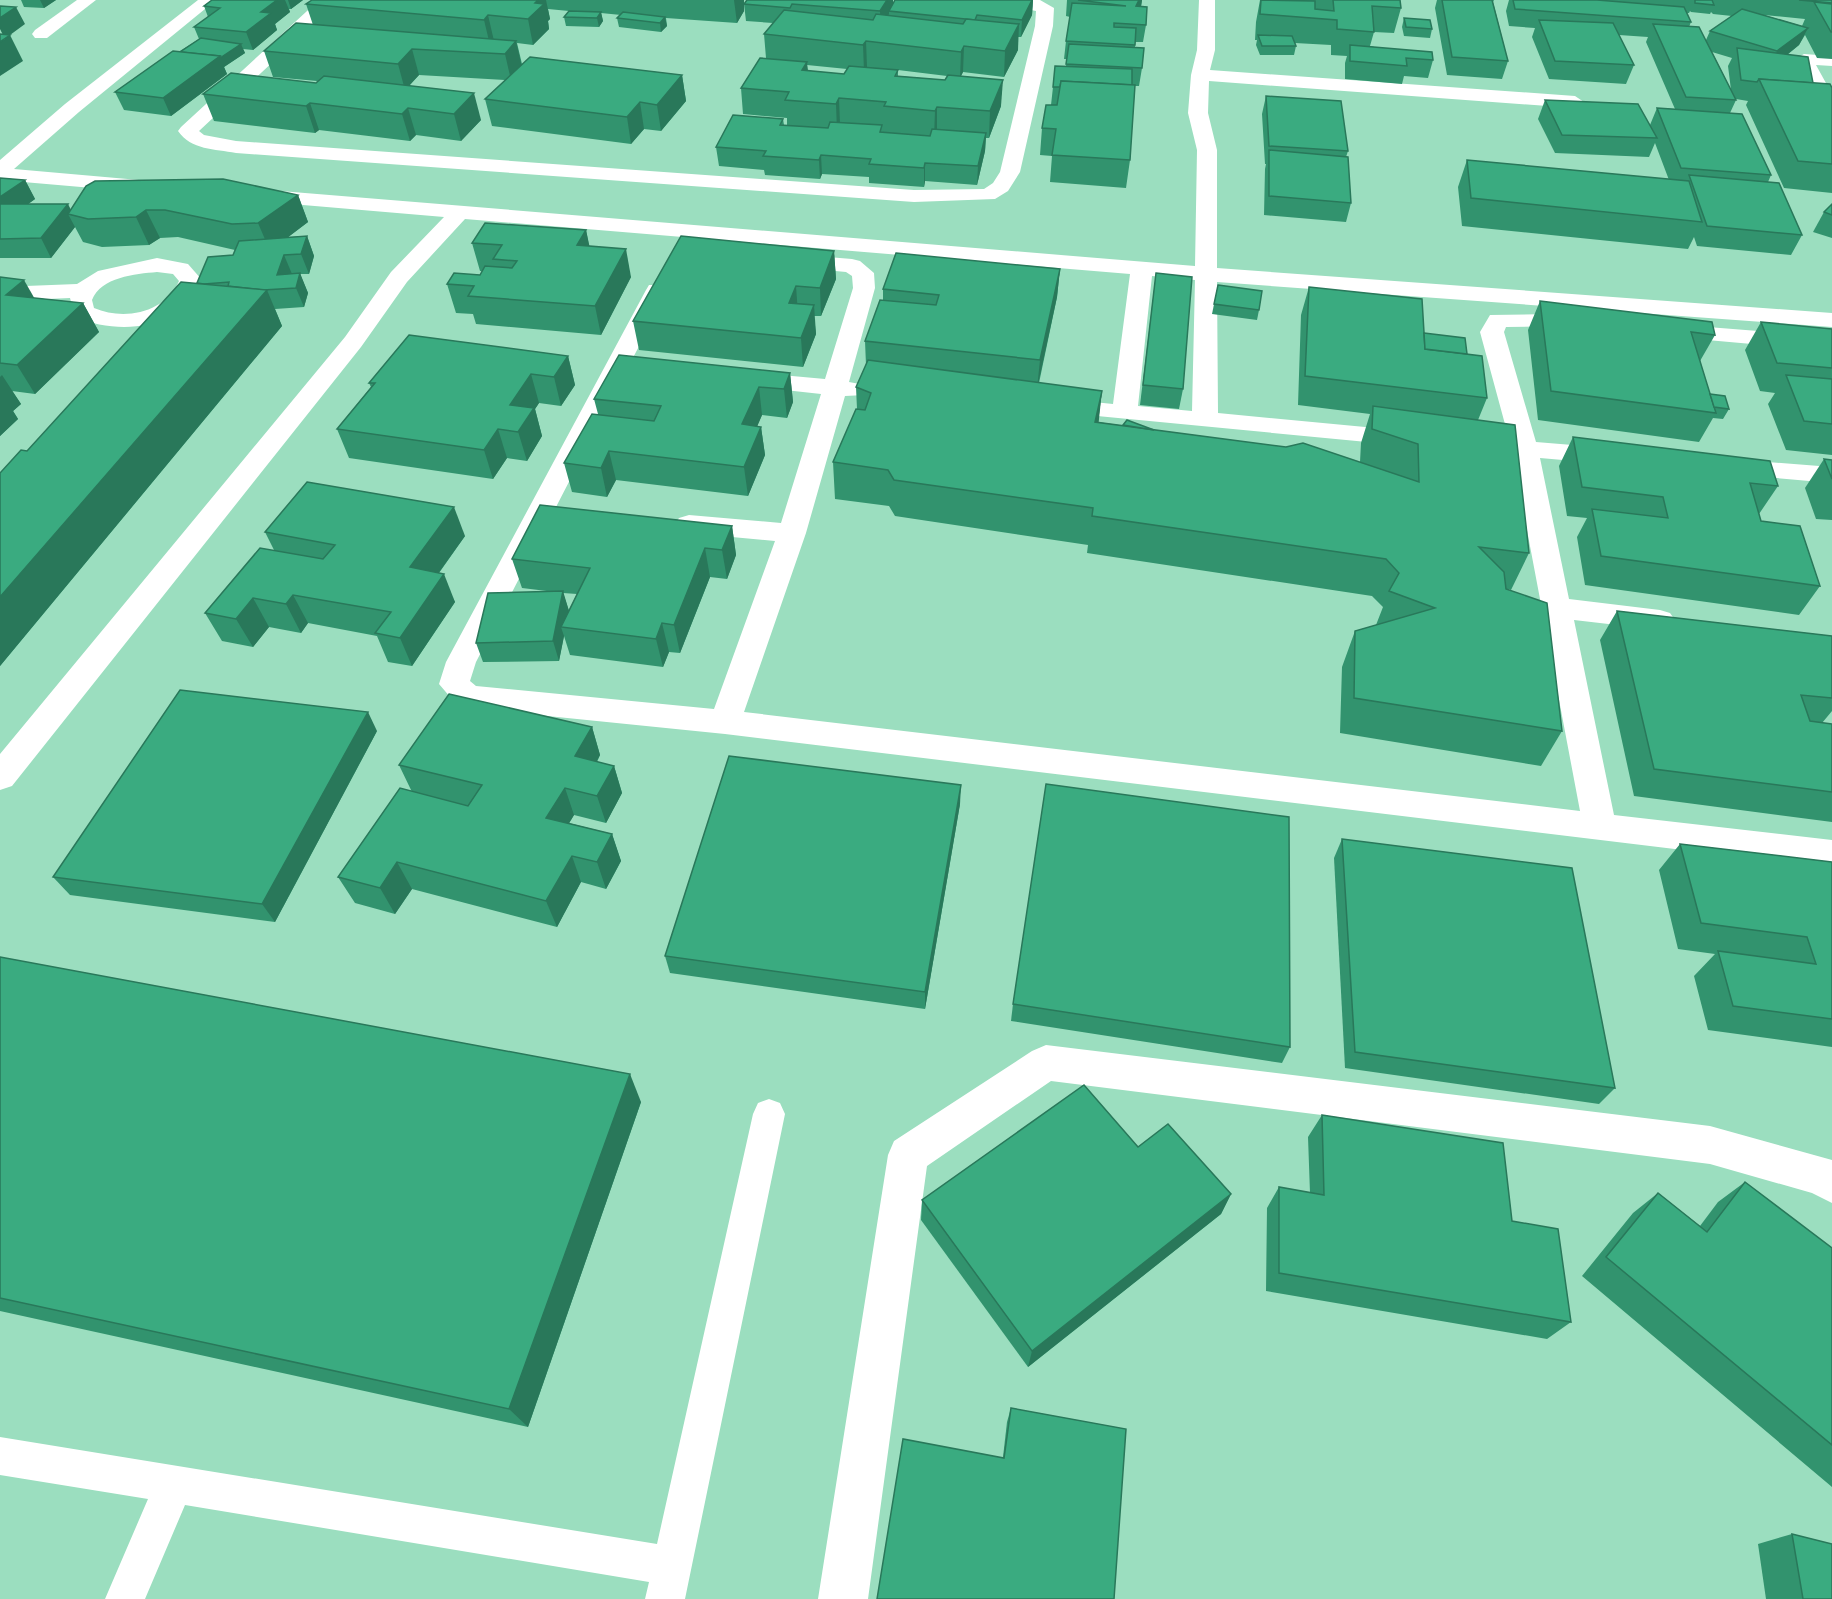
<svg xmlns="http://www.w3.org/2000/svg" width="1832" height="1599" viewBox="0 0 1832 1599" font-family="Mulish,sans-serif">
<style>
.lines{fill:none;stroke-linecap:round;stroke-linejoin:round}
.lane{fill:#fff;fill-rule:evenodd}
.street{fill:#fff;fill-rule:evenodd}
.wall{fill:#32936e;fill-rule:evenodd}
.shaded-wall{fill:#29785a}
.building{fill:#3aab80;stroke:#29785a;stroke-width:1.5}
</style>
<rect width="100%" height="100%" fill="#9bdebf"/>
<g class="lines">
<polygon class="lane" points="769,1099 780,1103 785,1114 685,1599 645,1599 649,1582 185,1505 145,1599 105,1599 148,1499 0,1475 0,1437 657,1544 753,1114 758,1103"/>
<g class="street">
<polygon points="77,0 96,0 47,38 35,38 32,34 35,30"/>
<polygon points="198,0 216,0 79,112 14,169 139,180 146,182 149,186 146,190 139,192 0,180 0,160 65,104"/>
<path d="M319 0H337L301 35 315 37 318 41 315 45H291L199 131 204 135 236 141 914 190 984 189 993 183 1000 172 1035 26 1036 11 1002 4 1000 0H1040L1054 8 1053 26 1020 172 1008 191 995 199 914 202 236 153C215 149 191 150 178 131L181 127Z"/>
<path d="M1199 0H1215V50L1210 70 1575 96 1584 102 1575 108 1209 81 1208 113 1217 150V268L1832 313V327L1217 282 1218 413 1418 432 1422 438 1418 444 1409 446 1045 411 1041 406 1045 401 1054 398 1113 404 1130 274 465 219 407 282 361 347 12 786 0 790V754L345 337 391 272 444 217 256 201 249 199 246 195 249 191 256 189 1195 266 1197 150 1188 113 1191 75 1197 50ZM1152 276 1195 280 1192 411 1138 406Z"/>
<polygon points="1804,54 1832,56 1832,66 1816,65 1832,94 1832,117 1822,111 1795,59"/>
<polygon points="791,254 852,259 860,261 874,273 875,288 849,382 865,385 868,390 865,395 845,396 806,533 744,712 1580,811 1513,456 1464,450 1460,444 1464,438 1473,436 1509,439 1480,332 1490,315 1552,314 1560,316 1564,321 1560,326 1506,327 1504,332 1536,442 1609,448 1618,450 1622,456 1618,462 1609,464 1540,458 1569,599 1660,610 1670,613 1675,620 1670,627 1660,630 1574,620 1614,815 1832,840 1832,868 725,734 468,708 457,705 439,684 446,662 646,290 649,285 665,285 668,290 476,662 470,681 476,686 714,709 775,541 689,533 679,530 675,524 679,518 689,515 781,523 821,394 747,386 738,384 735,379 738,374 747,372 825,379 853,288 852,276 846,272 783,266 780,261 783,256"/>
<path d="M157 258 188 264 202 280C181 330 121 336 75 317L70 298 0 301V287L77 284 98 271ZM157 272 173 274 179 281C165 313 124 321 94 308L92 300C101 277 135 274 157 272Z"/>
<polygon points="1670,324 1832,337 1832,351 1662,336 1658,331 1662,326"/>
<polygon points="1730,459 1832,467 1832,483 1721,473 1717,467 1721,461"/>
<polygon points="1046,1045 1710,1126 1832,1160 1832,1203 1812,1193 1710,1164 1051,1081 927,1166 868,1599 818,1599 888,1155 894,1141 1032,1051"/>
</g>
</g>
<g class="wall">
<polygon points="21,0 56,0 44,8 24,7"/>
<polygon points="212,0 303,0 291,9 289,9 290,12 275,24 277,30 253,50 243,49 245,53 224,67 227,74 171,116 124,110 115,92 199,39 194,27 208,17 204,6"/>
<polygon points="312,0 744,0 744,11 737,23 666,18 667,26 661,32 619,27 617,18 621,15 601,13 603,21 599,27 566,26 564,17 569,11 548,9 550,19 548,21 549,29 533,45 517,43 522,64 682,75 686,101 661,131 644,129 631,144 492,126 485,99 505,80 419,75 409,86 481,120 461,141 416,135 410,141 319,130 315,133 214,121 203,94 316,83 317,81 273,77 264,51 313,25 306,4"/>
<path d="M747 0H893V3L895 0H1033L1032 15 1021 37H1018V50L1004 77 963 72 961 76 1001 106 989 138H986L985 151 977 185 925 181 924 187 869 183V177L822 174 820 179 765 175 764 170 719 166 716 147 783 119 784 125H787V118L743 114 741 88 766 58 764 34 773 23 746 21 744 4ZM807 65 847 69 844 74 808 71ZM898 70 947 76 945 80 898 76Z"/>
<polygon points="1067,0 1142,0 1141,7 1146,25 1143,42 1135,42 1135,48 1142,68 1139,86 1135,86 1130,160 1126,188 1050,182 1052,156 1040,155 1042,128 1051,105 1053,87 1066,66 1067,59 1064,59 1066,41 1070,17 1066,16"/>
<polygon points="1260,0 1400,0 1401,8 1394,33 1374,32 1370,46 1433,60 1428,78 1404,76 1402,84 1345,79 1345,63 1347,56 1331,55 1331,45 1295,43 1296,46 1294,55 1260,55 1256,45 1257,40 1255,40 1256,22"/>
<polygon points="1437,0 1494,0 1493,2 1508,61 1502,79 1447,75 1435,8"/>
<path d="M1509 0H1832V59L1817 58 1805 35 1799 45 1787 55 1813 83 1832 88V193L1784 188 1746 105 1748 101 1736 99V100L1730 113 1771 175 1768 182 1802 235 1791 255 1697 246 1694 237 1688 249 1462 226 1458 187 1467 160 1669 180 1655 143 1649 157 1555 153 1538 119 1545 100 1650 125 1657 108 1675 109 1646 42 1648 37 1619 35 1634 65 1626 84 1549 79 1532 37 1535 28 1509 26 1506 11ZM1690 11 1691 12 1710 14 1711 12 1713 14 1732 16 1710 31 1706 40 1689 27 1691 22 1687 13H1689ZM1764 15 1805 19 1802 26ZM1712 52 1732 58 1728 66 1731 90Z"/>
<polygon points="1404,18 1432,29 1430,38 1404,36 1402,27"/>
<polygon points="1266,96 1348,151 1346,157 1351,203 1346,222 1264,215 1265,169 1266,164 1265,164 1262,114"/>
<polygon points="0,178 25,180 35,199 28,204 71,210 298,195 308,222 288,237 307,236 314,256 309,274 300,274 308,293 304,307 275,309 282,326 0,666 0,473 27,451 197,283 233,255 235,250 178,237 160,238 149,245 102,247 83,242 75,227 51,258 0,258"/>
<polygon points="1832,204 1832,238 1813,232 1824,212"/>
<polygon points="586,230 589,246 631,277 601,335 476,324 473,314 456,313 447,284 480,275 482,271 480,271 472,243"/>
<polygon points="834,251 836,279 821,316 814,316 816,334 803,367 639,350 633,321"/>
<polygon points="1060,269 1057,297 1039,383 1102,391 1098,422 1154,430 1360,462 1361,443 1370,414 1298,405 1301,315 1309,287 1424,333 1467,354 1487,398 1478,420 1529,553 1511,590 1508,589 1562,731 1541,766 1340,733 1342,667 1355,631 1376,625 1383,607 1372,596 1087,553 1088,545 895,516 889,506 835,499 833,462 857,409 856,387 866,365 865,341 883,300 883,289"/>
<polygon points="1156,273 1183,389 1179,409 1140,405"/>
<polygon points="0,277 34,298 83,303 99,332 35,394 12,391 21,404 13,411 18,419 0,436"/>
<polygon points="1218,285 1259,310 1257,320 1212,314"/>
<polygon points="1540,301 1715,335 1700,361 1710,394 1729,409 1723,419 1713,418 1699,442 1538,420 1528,330"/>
<polygon points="1761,322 1832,329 1832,455 1786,450 1768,404 1775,393 1760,391 1745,350"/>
<polygon points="568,356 575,385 561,406 539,403 535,409 542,436 527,461 507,458 493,479 349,458 337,429 371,387 369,383"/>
<polygon points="790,373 793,402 787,418 762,415 757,426 761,427 765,455 748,496 616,480 607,497 572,492 564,463 598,414 594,399"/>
<polygon points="1573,437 1778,486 1759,514 1761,521 1820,586 1799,615 1585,585 1577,537 1587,518 1567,516 1559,466"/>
<polygon points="1824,459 1832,460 1832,520 1816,519 1805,488"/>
<path d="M732 526 736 555 727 579 710 577 680 653 669 652 663 667 570 655 564 636 559 661 483 662 476 643 555 592 522 588 512 559ZM563 593 577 594 569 611Z"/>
<polygon points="265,532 465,536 439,573 455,602 412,666 388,662 377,636 308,623 301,633 269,627 253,647 222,641 205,613 274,550"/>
<polygon points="1617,611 1832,636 1832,711 1822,723 1832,724 1832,822 1634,796 1600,640"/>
<polygon points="592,727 600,755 597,762 614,766 622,793 606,823 574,815 569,823 612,834 621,861 606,889 581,882 557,927 412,889 395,914 355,903 338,877 412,792 399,765"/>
<polygon points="377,731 275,922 70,895 53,877"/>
<polygon points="960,804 925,1009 670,973 665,956"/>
<polygon points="1342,839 1615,1088 1599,1104 1345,1068 1334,858"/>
<polygon points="1680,844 1832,862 1832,1047 1708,1030 1694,976 1715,954 1678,949 1659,870"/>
<polygon points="0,957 641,1102 528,1427 0,1311"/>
<polygon points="1013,1004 1290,1047 1282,1063 1011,1021"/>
<polygon points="1322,1115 1571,1322 1547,1339 1266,1291 1267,1208 1279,1187 1310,1193 1308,1137"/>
<polygon points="1138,1147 1231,1194 1221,1214 1028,1367 921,1220 922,1200"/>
<polygon points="1745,1182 1832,1248 1832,1487 1582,1276 1633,1213 1658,1193 1700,1226 1718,1202"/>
<polygon points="1011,1408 1114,1599 1003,1457 1007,1422"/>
<polygon points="1792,1534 1832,1599 1766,1599 1758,1544"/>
</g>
<g class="shaded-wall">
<polygon points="40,0 56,0 44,8"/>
<polygon points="277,0 285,0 290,12 275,24 277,30 253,50 246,32 261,12"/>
<polygon points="288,0 303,0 291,9"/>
<polygon points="538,0 546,0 550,19 548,21 549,29 533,45 528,19 535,3"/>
<polygon points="734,0 744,0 744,11 737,23"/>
<polygon points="887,0 893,0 893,6 889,11 889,14 881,29 880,11"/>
<polygon points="1032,0 1033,0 1032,15 1021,37 1022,20"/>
<polygon points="1139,0 1142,0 1141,6 1134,24 1136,6"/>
<polygon points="16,7 25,24 10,35 23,61 0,76 0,42 5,39 0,29 0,18"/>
<polygon points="601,12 603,21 599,27 597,18"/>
<polygon points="488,15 494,41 490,45 484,20"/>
<polygon points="665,17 667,26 661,32 660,23"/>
<polygon points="1019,24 1018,50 1004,77 1005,51"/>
<polygon points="1808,28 1799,45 1769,69 1777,51"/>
<polygon points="516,41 522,67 511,80 505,54"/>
<polygon points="866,41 867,67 864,71 863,45"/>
<polygon points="241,44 245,53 224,67 227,74 171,116 163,98 220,56"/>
<polygon points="964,46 963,72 960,78 961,52"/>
<polygon points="412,49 419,75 405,90 398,64"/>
<polygon points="807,62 809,88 802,70"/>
<polygon points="682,75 686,101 661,131 657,105"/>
<polygon points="1003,80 1001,106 989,138 990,111"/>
<polygon points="474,93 481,120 461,141 454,114"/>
<polygon points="839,98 840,124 837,131 836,104"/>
<polygon points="640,102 644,129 631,144 627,117"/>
<polygon points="310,103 319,130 315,133 306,106"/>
<polygon points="937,107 937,133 934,138 935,111"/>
<polygon points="408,108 416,135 410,141 402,114"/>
<polygon points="986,133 985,151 977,185 978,166"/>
<polygon points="821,155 822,174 820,179 819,160"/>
<polygon points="925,163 925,181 924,187 924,168"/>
<polygon points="25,180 35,199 5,221 0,213 0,197"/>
<polygon points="298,195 308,222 270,251 258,223"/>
<polygon points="68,204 74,216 68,214 75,227 51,258 41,238"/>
<polygon points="146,210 160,238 149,245 136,217"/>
<polygon points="586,230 592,258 577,245"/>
<polygon points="307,236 314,256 309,274 301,254"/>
<polygon points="626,249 631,277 601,335 595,306"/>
<polygon points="834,251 836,279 821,316 820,288"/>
<polygon points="284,255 292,274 277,275"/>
<polygon points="1060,269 1057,297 1037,389 1040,360"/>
<polygon points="300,273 308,293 304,307 296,288"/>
<polygon points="24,280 40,308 6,295"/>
<polygon points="796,286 798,314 789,303"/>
<polygon points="267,290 282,326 0,666 0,597"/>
<polygon points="83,303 99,332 35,394 17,365"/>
<polygon points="814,305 816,334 803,367 801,338"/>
<polygon points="568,356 575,385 561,406 554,377"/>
<polygon points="790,373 793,402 787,418 784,389"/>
<polygon points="531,374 539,403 535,409 542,436 527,461 510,405"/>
<polygon points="2,375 21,404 13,411 18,419 0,436 0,377"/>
<polygon points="759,387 762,415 746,453 742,424"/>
<polygon points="1102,391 1098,428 1095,422"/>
<polygon points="761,427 765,455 748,496 744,467"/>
<polygon points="498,429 507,458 493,479 484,450"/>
<polygon points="609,451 616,480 607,497 601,468"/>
<polygon points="454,507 465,536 422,596 410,567"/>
<polygon points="732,526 736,555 727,579 722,550"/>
<polygon points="705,548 710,577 680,653 674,625"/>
<polygon points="444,574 455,602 412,666 400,638"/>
<polygon points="563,591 569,611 561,627 564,636 559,661 553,641"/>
<polygon points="293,595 308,623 301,633 286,604"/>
<polygon points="253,598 269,627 253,647 236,619"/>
<polygon points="662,623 669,652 663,667 656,639"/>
<polygon points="368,712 377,731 275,922 262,904"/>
<polygon points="592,727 600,755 584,784 575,756"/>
<polygon points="614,766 622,793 606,823 597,796"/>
<polygon points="961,785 960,804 925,1009 925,992"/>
<polygon points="565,788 574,815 556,845 546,818"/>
<polygon points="612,834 621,861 606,889 597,862"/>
<polygon points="572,856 581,882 557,927 546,901"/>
<polygon points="397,862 412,889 395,914 380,888"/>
<polygon points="630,1074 641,1102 528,1427 509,1409"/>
<polygon points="1231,1194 1221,1214 1028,1367 1032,1351"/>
</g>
<g class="building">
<polygon points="212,0 277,0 261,12 271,13 246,32 194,27 220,8 204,6"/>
<polygon points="312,0 538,0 535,3 544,4 528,19 488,15 484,20 306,4"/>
<polygon points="747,0 887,0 880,11 792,4 790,8 744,4"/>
<polygon points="895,0 1032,0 1022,20 977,15 975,20 889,11"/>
<polygon points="1078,0 1139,0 1136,6 1147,7 1146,25 1114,23 1114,27 1136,28 1135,45 1066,41 1072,3 1126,6"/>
<polygon points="1261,0 1315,1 1315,9 1334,11 1333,0 1400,0 1401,8 1372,6 1374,32 1337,29 1337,20 1260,14"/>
<polygon points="1442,0 1492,0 1508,61 1452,57"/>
<polygon points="1513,0 1597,0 1684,7 1691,22 1515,9"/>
<polygon points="1695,0 1712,0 1714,5 1695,3"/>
<polygon points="1799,0 1832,0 1832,3"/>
<polygon points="1814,2 1832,4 1832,32 1831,32"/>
<polygon points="0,6 16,7 0,18"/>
<polygon points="1742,9 1808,28 1777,51 1710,31"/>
<polygon points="784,10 873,20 876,14 963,24 966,19 1019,24 1005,51 964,46 961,52 866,41 863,45 764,34"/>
<polygon points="569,11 601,12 597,18 564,17"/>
<polygon points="623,12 665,17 660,23 617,18"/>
<polygon points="1404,18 1430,20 1432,29 1406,27"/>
<polygon points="1539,20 1613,23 1634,65 1555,61"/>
<polygon points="296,23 516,41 505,54 412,49 398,64 264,51"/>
<polygon points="1653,24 1699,27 1736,100 1686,97"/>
<polygon points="0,34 10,35 0,42"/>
<polygon points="1258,35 1292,36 1296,46 1262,46"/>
<polygon points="201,38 241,44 220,58 220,56 180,52"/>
<polygon points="1069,44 1144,48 1142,68 1066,64"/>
<polygon points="1350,45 1432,52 1433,60 1406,58 1407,66 1350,61"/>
<polygon points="1737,48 1808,57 1813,83 1759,79 1757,82 1741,80"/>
<polygon points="173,51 220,56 163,98 115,92"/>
<polygon points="530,57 682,75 657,105 640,102 627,117 485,99"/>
<polygon points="760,58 807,62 802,70 844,74 849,66 898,70 895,76 945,80 948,75 1003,80 990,111 937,107 935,111 884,106 886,102 839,98 836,104 785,100 789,92 741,88"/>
<polygon points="1055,66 1132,69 1132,85 1061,81 1060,87 1053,87"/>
<polygon points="231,73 316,83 324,76 474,93 454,114 408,108 402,114 310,103 306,106 203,94"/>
<polygon points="1759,79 1830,84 1832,88 1832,164 1798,161"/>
<polygon points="1061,81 1135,85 1130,160 1052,155 1056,129 1042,128 1046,105 1057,105"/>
<polygon points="1266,96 1341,101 1348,151 1269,146"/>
<polygon points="1545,100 1638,104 1657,138 1562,135"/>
<polygon points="1657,108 1742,114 1771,175 1681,168"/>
<polygon points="733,115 783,119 780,125 828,128 830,122 882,125 880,132 930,136 932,129 986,133 978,166 925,163 924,168 869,164 871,159 821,155 819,160 763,156 766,151 716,147"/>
<polygon points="1269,150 1348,157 1351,203 1269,196"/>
<polygon points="1467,160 1689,181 1702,222 1471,198"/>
<polygon points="1689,175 1779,183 1802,235 1707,226"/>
<polygon points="0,178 25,180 0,197"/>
<polygon points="223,179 298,195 258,223 232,224 165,210 146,210 136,217 88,219 68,214 86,186 95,181"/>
<polygon points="0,204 68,204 41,238 0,239"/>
<polygon points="1832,204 1832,215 1824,212"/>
<polygon points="485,223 586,230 577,245 626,249 595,306 468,296 474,286 447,284 454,273 480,275 485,266 512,268 517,261 493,259 502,245 472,243"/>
<polygon points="307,236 301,254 284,255 277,275 300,273 296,288 263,290 228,286 229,282 204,284 197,283 208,257 233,255 239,241"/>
<polygon points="681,236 834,251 820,288 796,286 789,303 814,305 801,338 633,321"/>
<polygon points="896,253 1060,269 1040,360 865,341 880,300 936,305 939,295 883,289"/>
<polygon points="1156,273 1192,277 1183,389 1143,385"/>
<polygon points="0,277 24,280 6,295 83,303 17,365 0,363"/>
<polygon points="181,282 267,290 0,597 0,473 21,450 27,451"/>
<polygon points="1218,285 1262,291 1259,310 1214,304"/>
<polygon points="1309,287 1422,299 1425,349 1482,356 1487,398 1305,376"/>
<polygon points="1540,301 1712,322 1715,335 1691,332 1716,413 1551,391"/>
<polygon points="1761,322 1832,329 1832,368 1777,363"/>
<polygon points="1424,333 1465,338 1467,354 1425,349"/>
<polygon points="409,335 568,356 554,377 531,374 510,405 534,408 518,432 498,429 484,450 337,429 375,383 369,383"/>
<polygon points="619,355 790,373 784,389 759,387 742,424 761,427 744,467 609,451 601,468 564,463 592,414 654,421 661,406 594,399"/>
<polygon points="868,360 1102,391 1095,422 1286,447 1303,443 1419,482 1418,444 1372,429 1373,406 1515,425 1529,553 1479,547 1504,572 1506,589 1547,603 1562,731 1354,698 1355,631 1435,608 1389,591 1399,573 1386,559 1092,516 1093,508 894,480 888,470 833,462 856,409 865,410 871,393 856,387"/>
<polygon points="1786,375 1832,379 1832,424 1804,421"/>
<polygon points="1710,394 1725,396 1729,409 1714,407"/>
<polygon points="1127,420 1154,430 1123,425"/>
<polygon points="1573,437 1770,461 1778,486 1750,483 1761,521 1800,526 1820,586 1601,556 1592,509 1668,518 1663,497 1582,487"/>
<polygon points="1824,459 1832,460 1832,479"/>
<polygon points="307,482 454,507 410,567 444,574 400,638 375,633 391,612 293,595 286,604 253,598 236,619 205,613 260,548 323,559 335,545 265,532"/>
<polygon points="540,505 732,526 722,550 705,548 674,625 662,623 656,639 561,627 590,568 512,559"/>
<polygon points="563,591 553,641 476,643 488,593"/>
<polygon points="1617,611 1832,636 1832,698 1801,695 1810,721 1832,724 1832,792 1654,769"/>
<polygon points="180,690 368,712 262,904 53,877"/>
<polygon points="449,694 592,727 575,756 614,766 597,796 565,788 546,818 612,834 597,862 572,856 546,901 397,862 380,888 338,877 400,788 468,806 482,785 399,765"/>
<polygon points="729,756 961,785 925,992 665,956"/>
<polygon points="1046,784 1289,817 1290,1047 1013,1004"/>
<polygon points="1342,839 1572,868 1615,1088 1355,1052"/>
<polygon points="1680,844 1832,862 1832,1019 1733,1006 1718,951 1816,964 1807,937 1701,923"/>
<polygon points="0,957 630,1074 509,1409 0,1298"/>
<polygon points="1084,1085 1138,1147 1168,1124 1231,1194 1032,1351 922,1200"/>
<polygon points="1322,1115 1503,1143 1512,1221 1558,1229 1571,1322 1279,1273 1279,1187 1324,1195"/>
<polygon points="1745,1182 1832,1248 1832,1445 1606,1257 1658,1193 1707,1232"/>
<polygon points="1011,1408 1126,1429 1114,1599 877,1599 903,1439 1004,1458"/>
<polygon points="1792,1534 1832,1544 1832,1599 1803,1599"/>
</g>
</svg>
